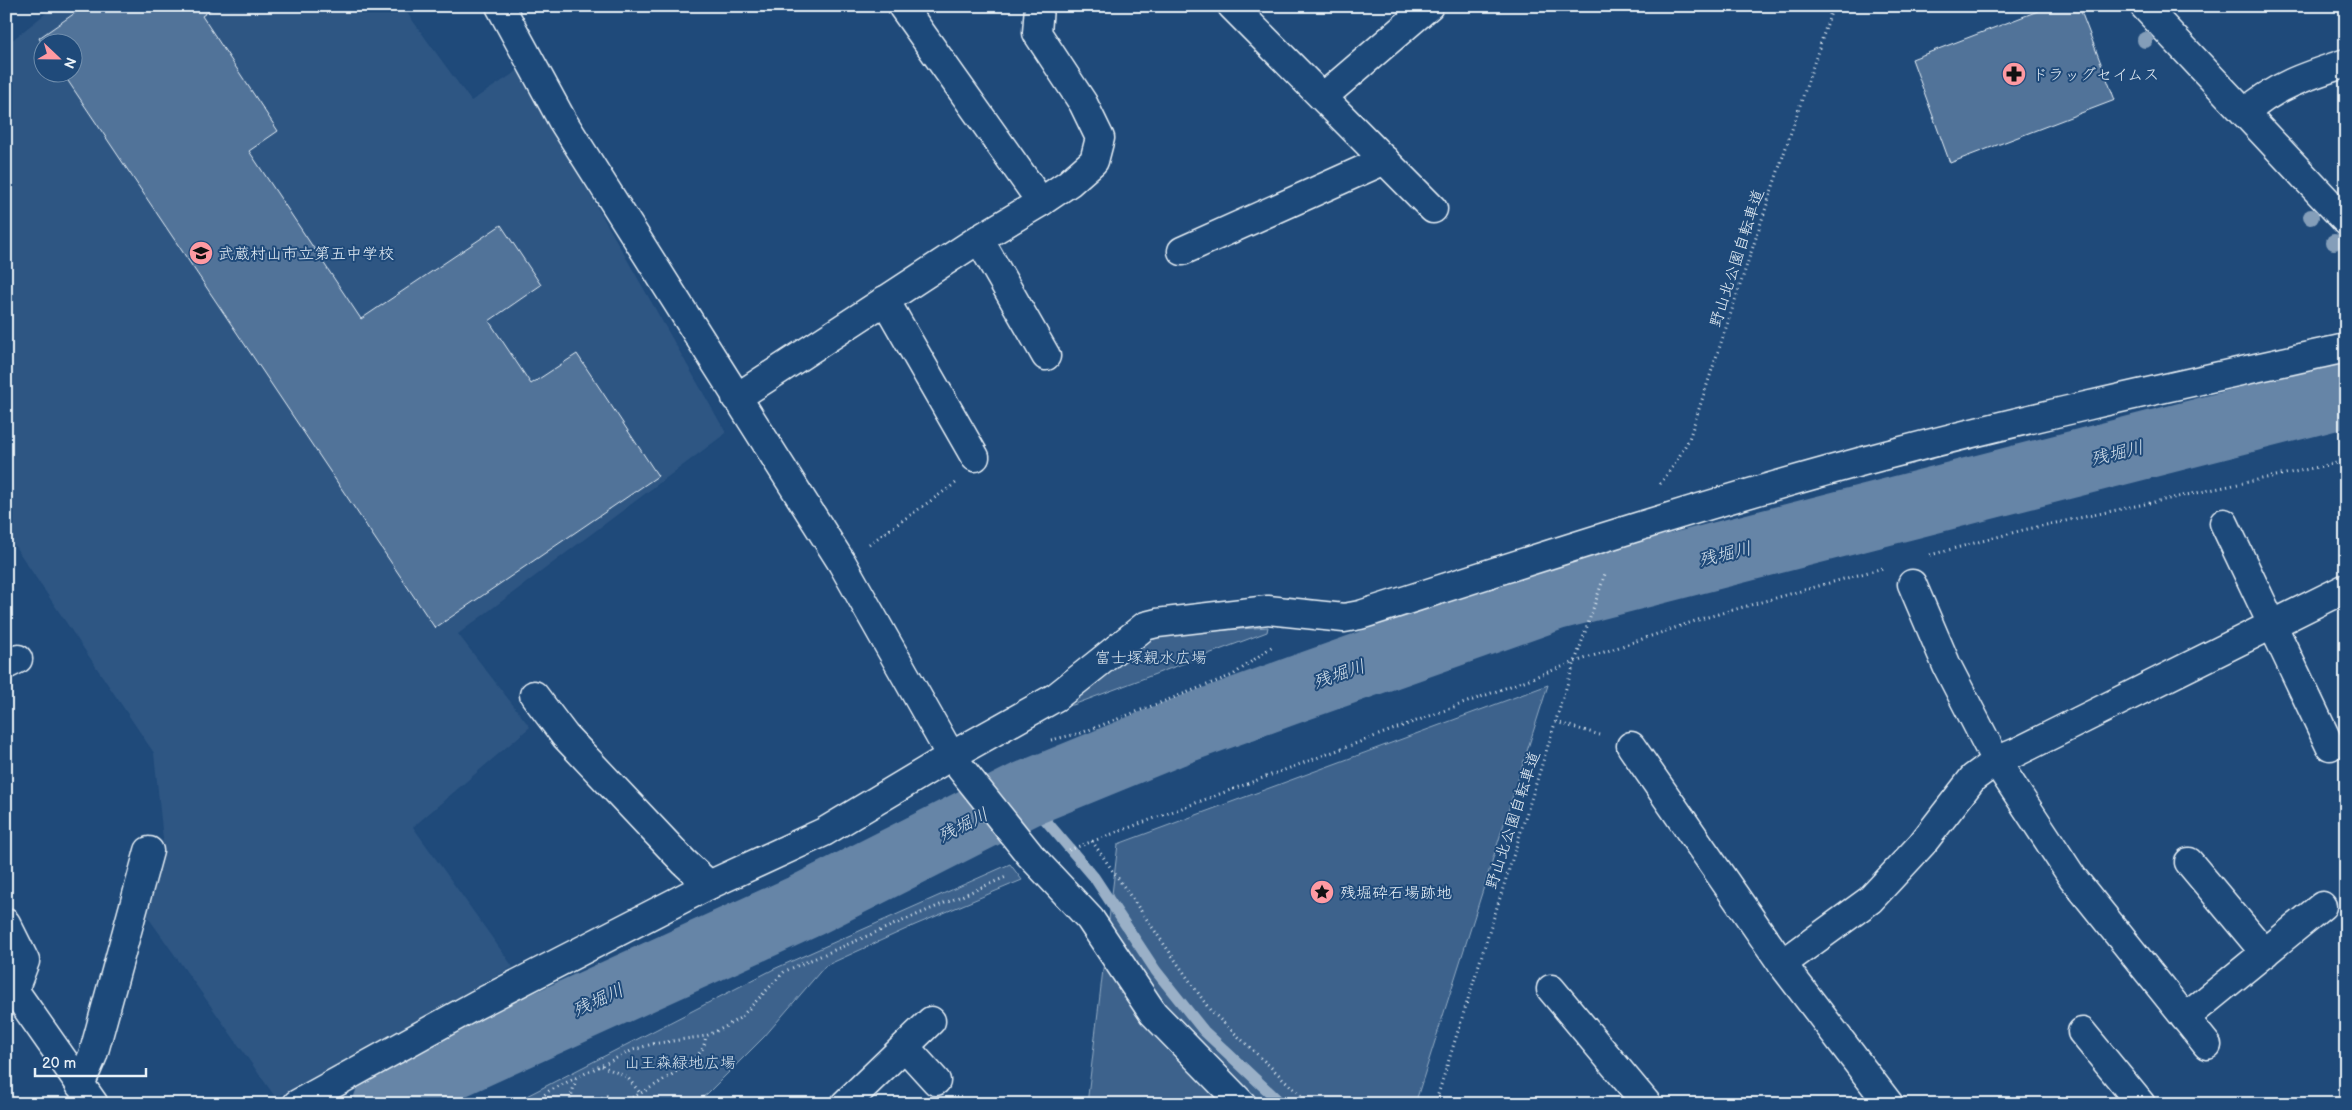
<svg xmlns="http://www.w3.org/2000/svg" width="2352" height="1110" viewBox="0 0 2352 1110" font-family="'Balsamiq Sans','Klee One',sans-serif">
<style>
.built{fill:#2e5683;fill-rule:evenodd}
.green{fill:#3c628c;stroke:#92aac2}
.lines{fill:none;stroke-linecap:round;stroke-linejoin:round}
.stream{stroke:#9ab0c7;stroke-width:11}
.river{stroke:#6685a7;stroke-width:66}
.building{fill:#517399;stroke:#e8f1f8}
.minor-casing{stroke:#e8f1f8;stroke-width:31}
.path{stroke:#e8f1f8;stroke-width:3;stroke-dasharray:1 4;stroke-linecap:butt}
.minor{stroke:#1f4a7a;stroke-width:28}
.tree{fill:#849eb9}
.labels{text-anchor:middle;stroke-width:4;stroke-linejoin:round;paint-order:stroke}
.poi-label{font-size:16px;fill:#e8f1f8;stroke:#1f4a7a;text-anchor:start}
.street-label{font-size:16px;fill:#e8f1f8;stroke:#1f4a7a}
.park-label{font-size:16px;fill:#d7e3ed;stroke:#1f4a7a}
.water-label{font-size:18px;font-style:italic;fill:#d4e1ec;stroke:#1f4a7a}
</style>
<rect width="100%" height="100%" fill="#1f4a7a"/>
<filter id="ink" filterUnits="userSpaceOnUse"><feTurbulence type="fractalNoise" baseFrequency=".02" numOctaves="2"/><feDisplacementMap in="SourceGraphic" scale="10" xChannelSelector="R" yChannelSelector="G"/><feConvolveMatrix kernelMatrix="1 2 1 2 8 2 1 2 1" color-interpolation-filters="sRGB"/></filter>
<g filter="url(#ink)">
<path class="built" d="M55 6H402L471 101 519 70 726 433 458 634 530 727 413 827 513 967 276 1098 145 913 163 839 154 753 6 533V45ZM42 42H72V72H42Z"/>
<g class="green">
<polygon points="1268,627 1267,632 1073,705 1065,705 1143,642 1171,634"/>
<polygon points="1548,685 1415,1104 1087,1104 1118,844"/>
<polygon points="1010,864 1022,880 915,925 825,966 764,1037 707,1094 692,1104 511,1104 774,969"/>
</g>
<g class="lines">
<polyline class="stream" points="1024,795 1094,877 1156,971 1204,1031 1282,1104"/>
<polyline class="river" points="386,1104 448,1068 807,905 1024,795 1173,734 1302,687 1556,597 2346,394"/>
</g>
<g class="building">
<polygon points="85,6 216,6 202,16 278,131 249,151 361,319 501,225 541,285 489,321 531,384 577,354 658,476 435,628 62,72 72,72 72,42 42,44 39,38"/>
<polygon points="2051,6 2079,6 2115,100 1950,163 1912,59"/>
</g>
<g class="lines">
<g class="minor-casing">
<g id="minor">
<polyline points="500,6 562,120 842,563 951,756 1030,855 1090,919 1153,1013 1242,1104"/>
<polyline points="1039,6 1037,33 1083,103 1100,138 1094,161 1069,183 1041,202"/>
<polyline points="1232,6 1433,209"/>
<polyline points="2144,6 2346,221"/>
<polyline points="1323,97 1429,6"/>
<path d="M2245 113C2274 86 2309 75 2346 63"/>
<polyline points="979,239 1046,356"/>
<polyline points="1182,251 1385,160"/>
<polyline points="885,300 975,457"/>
<polyline points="736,398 979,239 1041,202 902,6"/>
<polyline points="2224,523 2330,746"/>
<polyline points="1912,584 1947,666 1996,761 2073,878 2207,1045"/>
<polyline points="6,665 18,659"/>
<polyline points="534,695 565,736 684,862 709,885"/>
<polyline points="1631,746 1782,964 1889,1104"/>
<polyline points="2189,862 2265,953"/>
<polyline points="6,923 25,961 14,990"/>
<polyline points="1782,964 1870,900 1922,844 1973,778 1996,761 2015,753 2346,588"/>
<polyline points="6,983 14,990 94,1104"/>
<polyline points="1551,989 1647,1104"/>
<polyline points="2185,1018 2322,906"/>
<polyline points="2082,1032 2141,1104"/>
<polyline points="905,1047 936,1081"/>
<polyline points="80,1085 93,1055 149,851"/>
<path d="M297 1104 476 1005 709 885 824 832 951 756 1056 697 1145 626 1157 623 1268 610 1344 618 1360 615C1535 559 1709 502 1886 455 2038 415 2192 382 2346 348"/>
<polyline points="845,1104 931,1021"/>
</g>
</g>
<g class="path">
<polyline points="1660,484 1676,462 1689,439 1833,6"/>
<polyline points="869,544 956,483"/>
<polyline points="1930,555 2023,530 2346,461"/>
<polyline points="1556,722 1600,735"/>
<polyline points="1051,740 1081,733 1233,675 1274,645"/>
<polyline points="1092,841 1210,1010 1310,1104"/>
<polyline points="1069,850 1575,662 1704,618 1883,568"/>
<polyline points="602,1066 627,1077 641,1094"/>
<polyline points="533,1104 549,1091 633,1050 652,1044 706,1036 723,1028 740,1018 785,971 1006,877"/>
<polyline points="569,1104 576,1079"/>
<polyline points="594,1104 598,1099 607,1096 618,1104"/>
<path d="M619 1104C638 1096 689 1067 701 1051 704 1047 705 1041 706 1036"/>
<polyline points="1435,1104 1568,682 1606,571"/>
</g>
<use href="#minor" class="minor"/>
</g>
<g class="tree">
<circle cx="2145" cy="40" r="8"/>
<circle cx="2311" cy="217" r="8"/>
<circle cx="2334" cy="242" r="8"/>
</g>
</g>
<defs>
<g id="pharmacy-disc" transform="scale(1.25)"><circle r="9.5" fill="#ff9aa2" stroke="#1f4a7a"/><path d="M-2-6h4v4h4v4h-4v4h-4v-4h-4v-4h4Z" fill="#111"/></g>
<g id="school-disc" transform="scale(1.25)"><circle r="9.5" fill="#ff9aa2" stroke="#1f4a7a"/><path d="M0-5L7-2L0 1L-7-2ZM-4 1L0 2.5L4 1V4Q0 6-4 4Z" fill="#111"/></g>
<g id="sight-disc" transform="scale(1.25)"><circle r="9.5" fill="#ff9aa2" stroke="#1f4a7a"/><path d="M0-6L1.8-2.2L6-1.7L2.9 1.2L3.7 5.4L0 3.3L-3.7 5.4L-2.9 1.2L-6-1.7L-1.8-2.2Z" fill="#111"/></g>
</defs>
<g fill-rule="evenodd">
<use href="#pharmacy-disc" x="2014" y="74"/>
<use href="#school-disc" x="201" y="253"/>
<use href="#sight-disc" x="1322" y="892"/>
</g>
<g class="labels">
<g class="poi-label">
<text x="2032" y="80">ドラッグセイムス</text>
<text x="218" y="259">武蔵村山市立第五中学校</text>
<text x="1340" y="898">残堀砕石場跡地</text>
</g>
<g class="street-label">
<text transform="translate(1736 258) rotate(-72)" y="6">野山北公園自転車道</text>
<text transform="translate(1512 820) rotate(-72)" y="6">野山北公園自転車道</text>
</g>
<g class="park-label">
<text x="1151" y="663">富士塚親水広場</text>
<text x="680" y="1068">山王森緑地広場</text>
</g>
<g class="water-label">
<text transform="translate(2117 453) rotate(-14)" y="6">残堀川</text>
<text transform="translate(1725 554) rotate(-14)" y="6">残堀川</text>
<text transform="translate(1339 674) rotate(-19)" y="6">残堀川</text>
<text transform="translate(963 825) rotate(-27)" y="6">残堀川</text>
<text transform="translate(598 1000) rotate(-25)" y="6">残堀川</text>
</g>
</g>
<rect width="2352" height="1110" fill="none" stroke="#1f4a7a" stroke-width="25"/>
<rect x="12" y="12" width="2327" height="1085" fill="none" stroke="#e8f1f8" stroke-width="2" filter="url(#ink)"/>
<g transform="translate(58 58) rotate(112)"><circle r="24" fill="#1f4a7a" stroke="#6f8dac"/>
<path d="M0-4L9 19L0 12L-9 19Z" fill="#ff9aa2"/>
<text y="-8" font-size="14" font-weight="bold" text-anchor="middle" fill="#e8f1f8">N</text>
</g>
<path d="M35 1068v8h111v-8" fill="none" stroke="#e8f1f8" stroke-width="2.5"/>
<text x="42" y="1068" font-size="15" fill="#e8f1f8" stroke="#1f4a7a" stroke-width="4" paint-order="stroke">20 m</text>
</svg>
